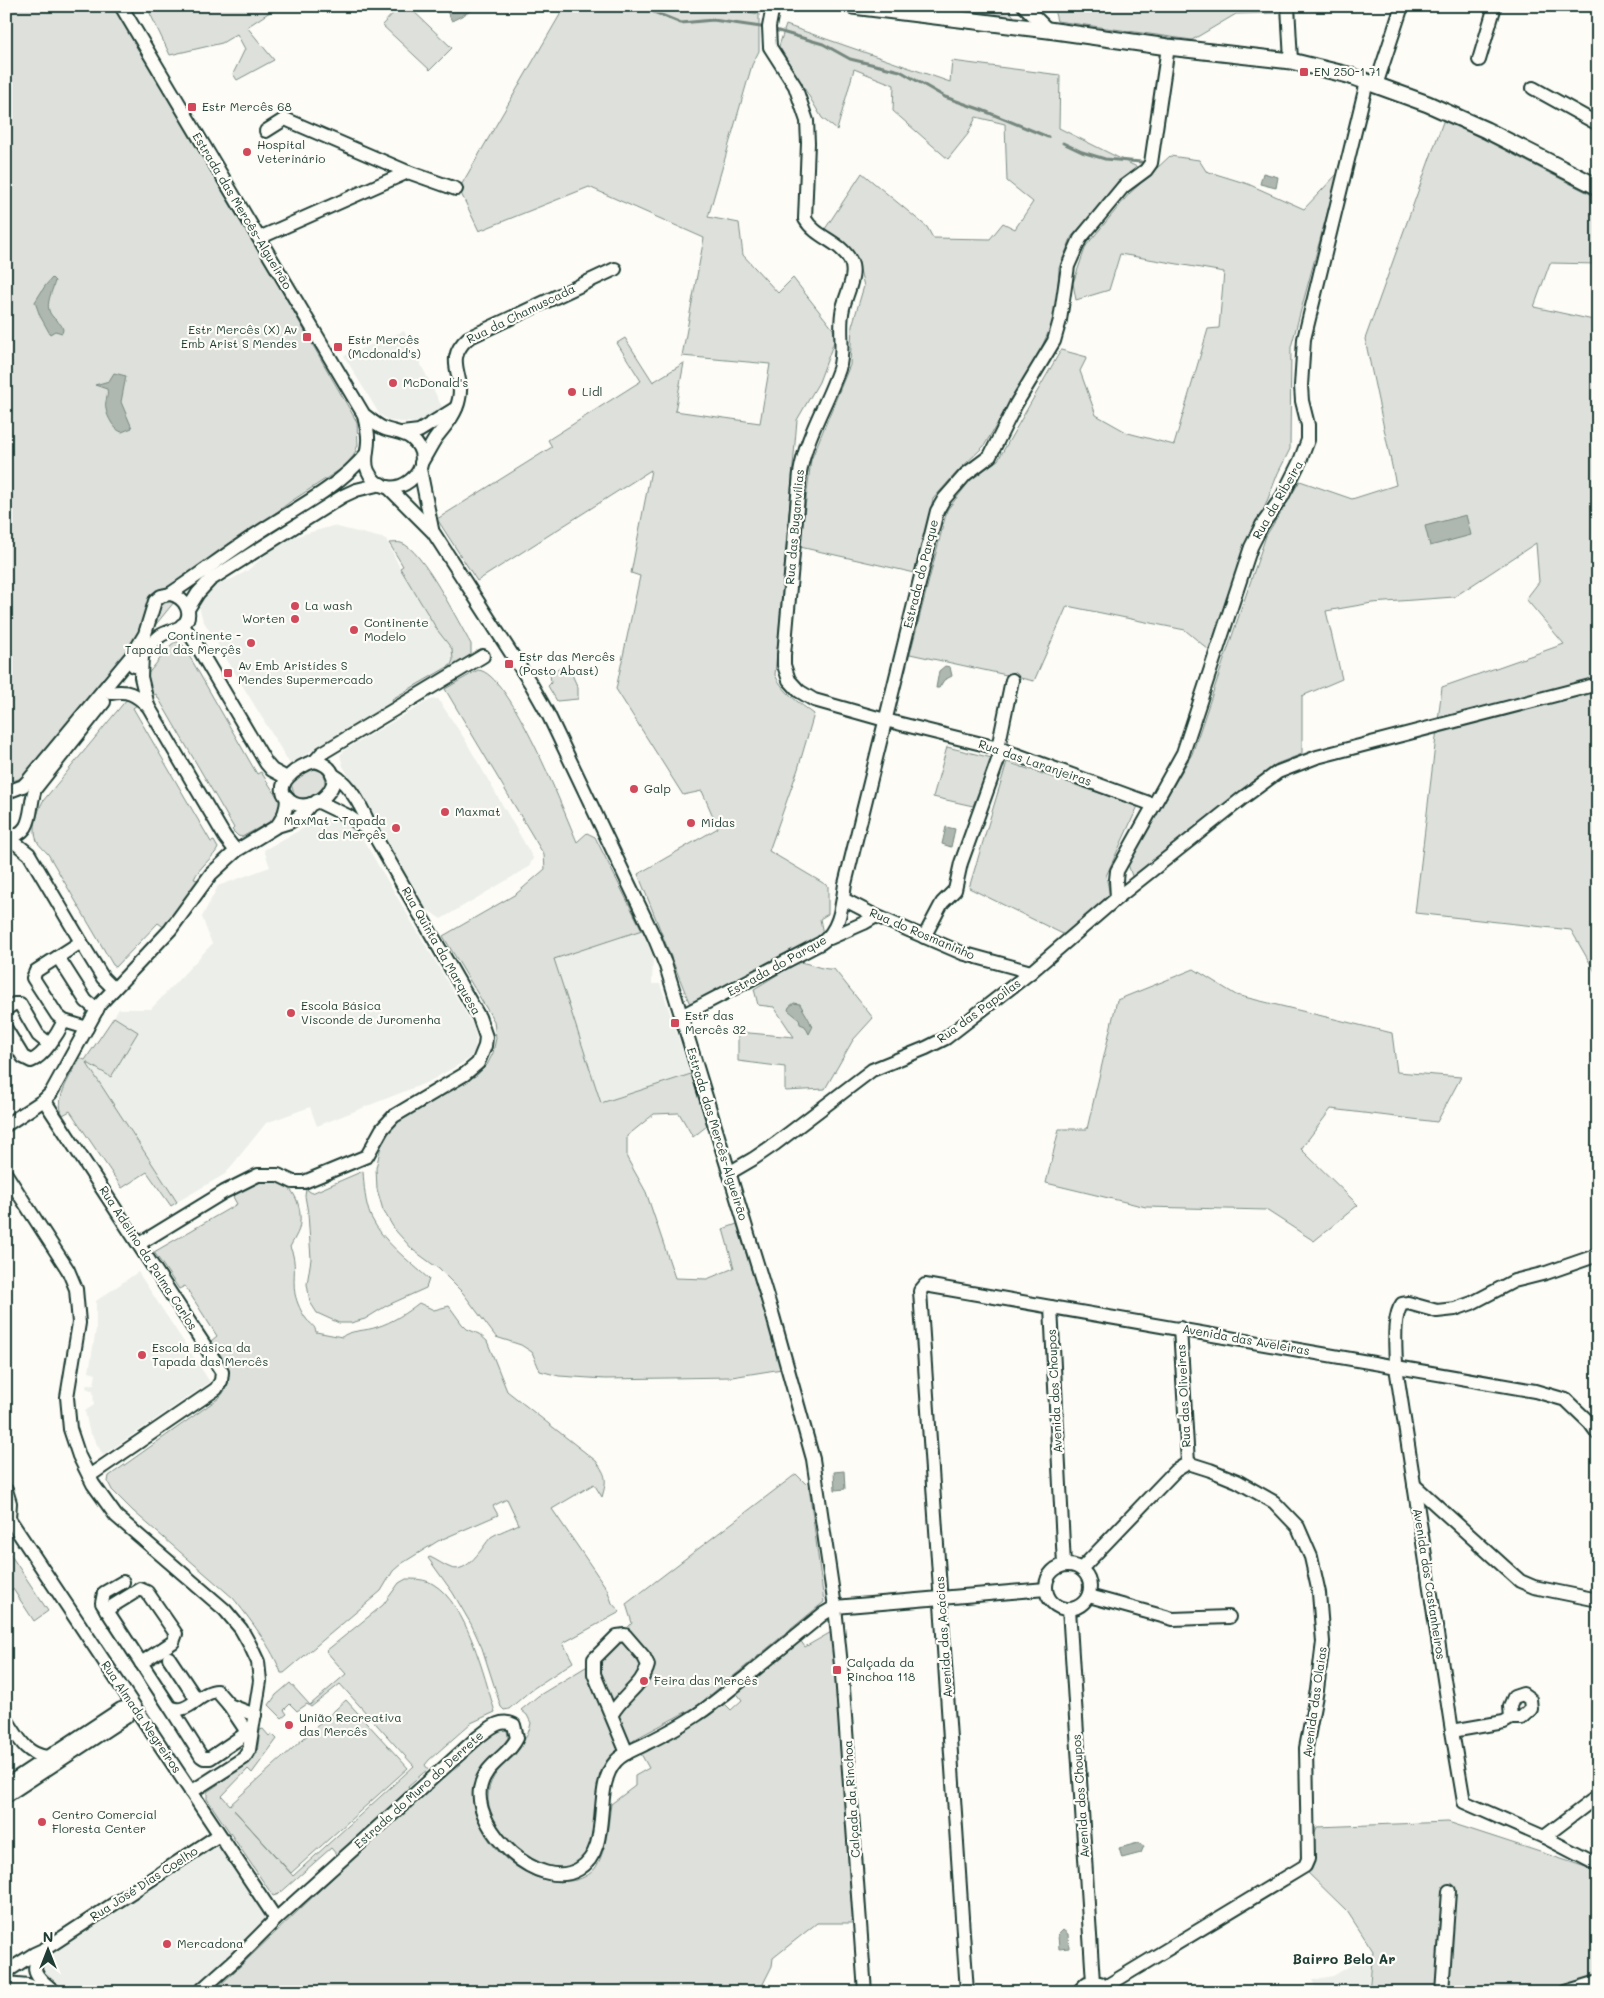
<svg xmlns="http://www.w3.org/2000/svg" width="1604" height="1998" viewBox="0 0 1604 1998" font-family="Mali,sans-serif">
<style>
.built{fill:#eceee9}
.green{fill:#dde0db;stroke:#7e8e88}
.water{fill:#aeb8b1;stroke:#75877f}
.lines{fill:none;stroke-linecap:round;stroke-linejoin:round}
.stream{stroke:#75877f;stroke-width:3}
.minor-casing{stroke:#1f3d34;stroke-width:16}
.major-casing{stroke:#1f3d34;stroke-width:19}
.minor{stroke:#fdfcf7;stroke-width:12}
.major{stroke:#fdfcf7;stroke-width:15}
.poi-dot{fill:#d1495b;stroke:#fdfcf7;stroke-width:2}
.labels{text-anchor:middle;stroke-width:4.5;stroke-linejoin:round;paint-order:stroke}
.poi-label{font-size:12px;fill:#1f3d34;stroke:#fdfcf7;text-anchor:start}
.street-label{font-size:12px;fill:#1f3d34;stroke:#fdfcf7}
.neighbourhood-label{font-size:14px;font-weight:bold;fill:#1f3d34;stroke:#fdfcf7}
</style>
<rect width="100%" height="100%" fill="#fdfcf7"/>
<filter id="ink" filterUnits="userSpaceOnUse"><feTurbulence type="fractalNoise" baseFrequency=".02" numOctaves="2"/><feDisplacementMap in="SourceGraphic" scale="10" xChannelSelector="R" yChannelSelector="G"/><feConvolveMatrix kernelMatrix="1 2 1 2 8 2 1 2 1" color-interpolation-filters="sRGB"/></filter>
<g filter="url(#ink)">
<g class="built">
<polygon points="404,331 442,407 417,423 390,421 380,415 344,356"/>
<polygon points="333,526 386,539 400,568 439,631 452,649 453,660 451,665 290,764 203,620 199,607 207,592 220,583 232,579 247,571 283,540"/>
<polygon points="438,699 464,738 533,858 529,867 441,919 425,908 343,766 340,755 346,749 430,700"/>
<polygon points="327,818 345,822 358,831 473,1025 476,1037 475,1050 469,1059 428,1082 317,1126 310,1107 266,1123 225,1174 177,1202 85,1061 119,1009 151,1009 212,944 202,917 218,886 270,867 264,850 309,825"/>
<polygon points="642,930 653,956 652,984 660,984 691,1074 601,1103 554,959"/>
<polygon points="138,1272 210,1382 103,1455 89,1430 85,1411 94,1405 93,1391 86,1388 87,1384 94,1385 96,1374 89,1372 96,1329 96,1301"/>
<polygon points="216,1843 269,1919 195,1992 63,1992 43,1976 39,1967 43,1955"/>
<polygon points="1373,1952 1368,1992 1318,1992 1312,1980 1333,1976"/>
</g>
<g class="green">
<path d="M6 6H118L357 422 358 445 354 455 344 467 290 502 201 569 100 693 25 776C19 779 14 782 6 780Z"/>
<polygon points="148,6 279,6 247,27 274,60 237,80 233,74 245,49 237,34 222,43 170,55 147,7"/>
<polygon points="400,6 408,6 452,48 430,70 382,25"/>
<path d="M565 6H713L759 14V51L752 65 708 217 739 223 743 255 778 293 793 278 833 329 835 339 819 382 797 420 775 675C784 693 798 702 814 714L798 769 769 851 828 886V914L820 919 823 934 692 1004 689 1002 638 874 718 828 702 791 683 795 616 689 640 576 631 573 651 470 477 581 437 519 552 447 548 440 641 381 617 343 625 338 653 382 684 363 675 411 760 423 770 364 682 356 704 238 589 187 479 231 459 189Z"/>
<polygon points="938,6 1006,6 1015,18"/>
<polygon points="1053,6 1276,6 1276,13 1236,14 1192,40 1057,21"/>
<polygon points="786,25 950,82 952,61 1060,75 1059,128 1137,167 1072,236 1059,268 1056,315 1040,351 984,446 957,472 933,499 915,573 800,547 811,460 850,365 852,326 864,286 859,266 850,250 825,229 862,173 927,227 933,238 990,239 1003,223 1015,229 1033,202 1007,181 1005,124 976,117 968,134 948,159 893,111 894,85 854,69 837,130 822,118 779,46"/>
<polygon points="1444,119 1598,198 1598,264 1550,263 1534,307 1598,321 1598,977 1571,930 1415,913 1442,687 1564,644 1526,599 1539,582 1536,543 1454,597 1372,603 1326,611 1342,679 1302,696 1302,754 1276,764 1133,879 1128,864 1192,754 1266,536 1300,481 1352,499 1396,485 1365,339"/>
<polygon points="1170,156 1199,160 1206,171 1248,184 1304,209 1338,173 1291,347 1290,449 1278,473 1209,650 1185,630 1067,606 1034,681 910,654 947,510 973,477 998,460 1061,350 1087,357 1080,371 1096,415 1128,433 1174,445 1208,329 1219,328 1224,272 1120,254 1109,290 1076,300 1073,283 1086,246 1129,194"/>
<path d="M389 543C393 543 398 542 401 543 422 548 459 624 471 644V657L395 703 393 702 392 699 451 665 453 660 452 649 438 631 400 568 403 566Z"/>
<polygon points="175,642 179,642 183,645 257,774 261,772 281,803 282,808 275,819 242,837 238,836 232,830 234,828 156,694 152,696 148,687 147,675 171,645"/>
<polygon points="562,667 566,670 570,670 578,688 578,699 557,701 548,686 551,683 550,674"/>
<path d="M478 670C510 672 564 812 577 842L587 833 595 837 642 930 554 959 601 1103 691 1074 707 1126 693 1137 679 1113 654 1114 627 1136V1158L646 1192 675 1278 707 1279 734 1268 723 1229 737 1224 782 1369 732 1377 605 1379 559 1376 540 1371 532 1352 521 1345 496 1337 463 1293 439 1269 413 1250 395 1230 383 1210 377 1189 376 1168 381 1146 392 1128 403 1117 477 1075 487 1065 493 1053 496 1038 494 1021 443 936 516 894 545 869 544 855 445 689Z"/>
<path d="M127 699 134 702 137 705 133 708 211 842 214 841 218 848C215 856 199 867 194 879L198 880 165 928 158 923 116 967 113 965 48 854C45 850 39 846 37 841 32 830 37 812 43 801Z"/>
<polygon points="947,747 992,758 973,806 933,797"/>
<polygon points="1007,762 1138,806 1106,876 1110,895 1065,935 969,888"/>
<path d="M309 769 320 770 324 775 325 784C320 794 308 800 297 797L294 794 291 784 294 778Z"/>
<path d="M798 962C811 963 820 970 834 969L873 1018 853 1040 825 1089 785 1091V1067L738 1061V1032L794 1037 774 1007 758 1005 754 989Z"/>
<polygon points="1194,969 1236,995 1392,1033 1397,1072 1461,1077 1437,1122 1331,1109 1301,1149 1358,1205 1314,1241 1266,1210 1146,1207 1046,1183 1059,1129 1087,1129 1117,1000"/>
<path d="M114 1017 138 1032 111 1077 86 1062 177 1202 171 1206 147 1172 122 1188 70 1111 63 1115C53 1098 73 1073 80 1058L85 1060Z"/>
<path d="M363 1171C364 1186 365 1203 371 1217 383 1242 409 1261 429 1279L426 1288 386 1306 365 1319 351 1323H339L317 1313 310 1302 307 1284 311 1259 308 1213 305 1196 306 1189 312 1193Z"/>
<path d="M259 1180C266 1180 273 1179 279 1182 297 1188 303 1212 299 1229 297 1235 293 1241 290 1247 298 1263 292 1277 295 1294 297 1303 301 1312 307 1320 311 1324 315 1326 316 1332L342 1337C349 1330 367 1331 377 1327 393 1322 406 1313 419 1303L434 1310 449 1306 462 1324 467 1329 479 1334 487 1341 507 1391 596 1461C607 1476 607 1480 602 1497L594 1484 552 1509 607 1589 612 1603 620 1612 563 1643 573 1662 531 1690 509 1709 504 1710 501 1707 482 1648 471 1624 453 1593 428 1558 430 1557C437 1560 443 1565 451 1568 468 1574 482 1547 491 1537 495 1534 513 1527 519 1524L507 1499 493 1506 498 1515 438 1541 401 1564 393 1571 381 1591 284 1673H281C274 1651 248 1616 233 1598L133 1511 112 1490 108 1482 109 1476 219 1398C239 1377 224 1360 211 1341L217 1336 185 1286 179 1289 154 1252 237 1204 232 1195Z"/>
<path d="M796 1474 809 1487 824 1602 697 1706 637 1738 612 1756 603 1771 590 1845C587 1852 583 1860 577 1864 542 1883 488 1832 488 1797 488 1766 526 1754 531 1723L527 1715 521 1710 538 1696 599 1659 632 1623 626 1604Z"/>
<polygon points="6,1548 48,1611 34,1621 13,1589 10,1590 6,1584"/>
<path d="M406 1579C415 1579 425 1579 433 1584 467 1604 484 1676 495 1712L471 1723 429 1760 425 1765 428 1769 408 1786 409 1789 337 1855 331 1848 279 1894 273 1896 207 1799V1792L252 1761 257 1753 260 1730 263 1729 269 1736 272 1734 277 1739 252 1773 248 1769 222 1796 230 1805 346 1700 408 1768 291 1873 234 1810 293 1876 414 1766 340 1684 311 1707 307 1704 297 1711 290 1704 284 1710 287 1714 282 1718 269 1705 276 1695 290 1683 310 1705 346 1674 326 1651 383 1605 399 1583Z"/>
<path d="M833 1631 853 1923H817L773 1958 772 1966 759 1992H694L690 1989 688 1992H213L341 1870 482 1741 498 1730 504 1729 507 1730 508 1738C498 1753 479 1765 475 1784 465 1834 522 1888 570 1881 580 1880 591 1875 596 1867 607 1849 608 1824 611 1804L635 1786V1776L649 1768 641 1754 722 1701 731 1710 742 1700 735 1691 800 1640 805 1647Z"/>
<polygon points="1448,1822 1598,1871 1598,1992 1369,1992 1373,1951 1347,1911 1301,1866 1317,1827"/>
</g>
<g class="water">
<polygon points="444,6 480,6 452,21"/>
<polygon points="1263,173 1278,177 1276,188 1260,184"/>
<path d="M52 278 55 281C52 293 43 307 53 317 57 322 62 323 63 330L62 333 55 331 50 334 40 316 35 302 45 286Z"/>
<path d="M114 373 126 376 121 402 132 428 122 432C115 431 107 417 106 409 104 402 109 396 107 389L95 385 109 381Z"/>
<polygon points="1466,515 1471,535 1430,546 1425,526"/>
<polygon points="945,666 950,667 952,676 944,680 939,688 936,688 939,671"/>
<polygon points="946,827 955,829 951,847 942,844"/>
<path d="M794 1003 800 1004C804 1012 810 1019 812 1028L809 1034 805 1026 800 1024 799 1019 788 1010 789 1007Z"/>
<polygon points="844,1471 845,1489 835,1490 834,1472"/>
<polygon points="1138,1843 1144,1846 1141,1853 1122,1858 1119,1848"/>
<polygon points="1063,1930 1068,1934 1069,1948 1059,1949 1058,1935"/>
</g>
<g class="lines">
<g class="stream">
<polyline points="650,6 654,12 681,23 713,20 761,27"/>
<polyline points="775,30 823,44 850,59 900,71 945,97 982,110 1048,137"/>
<polyline points="1063,143 1082,152 1105,159 1141,162"/>
</g>
<g class="minor-casing">
<g id="minor">
<path d="M121 6 364 415C365 422 368 430 368 437 369 449 363 460 368 471 387 512 446 467 411 438 403 432 392 432 383 428 376 425 370 419 364 415"/>
<path d="M773 6 769 27 770 47 795 86 807 121 808 143 805 219C816 238 840 241 850 260 858 274 846 294 843 308 838 328 845 349 839 369 827 404 806 436 800 473L784 655V665L789 680 799 691 814 700 885 720 998 748 1154 805"/>
<polyline points="1024,6 1048,30"/>
<polyline points="1288,6 1291,61"/>
<polyline points="1479,60 1495,6"/>
<polyline points="1376,85 1402,6"/>
<polyline points="1533,88 1598,124"/>
<polyline points="266,131 285,119 408,172"/>
<polyline points="259,238 408,172 456,189"/>
<polyline points="402,433 419,431 456,408"/>
<path d="M421 463C426 455 430 447 435 439 444 427 456 415 459 399 465 374 443 361 468 338L615 269"/>
<polyline points="420,469 432,529"/>
<polyline points="388,487 433,532 531,684 548,714 655,939 666,966 773,1316 813,1459 835,1607 842,1675 865,1992"/>
<polyline points="188,609 198,593 210,580 343,496 356,490 381,484"/>
<polyline points="182,625 193,639 266,763 272,770 287,778"/>
<polyline points="142,656 141,677 148,706 225,837 236,851"/>
<path d="M134 666C142 655 150 644 160 636 167 631 175 631 182 626 196 614 184 597 170 594"/>
<path d="M111 693C128 690 135 694 148 706"/>
<polyline points="998,748 1012,680"/>
<polyline points="315,761 322,753 483,656"/>
<path d="M315 761C357 773 318 816 293 803 266 787 299 765 315 761Z"/>
<path d="M10 791 23 786 27 782 133 654 145 634 155 601 161 596 170 594C199 575 226 554 255 535 292 510 337 489 366 454"/>
<polyline points="317,801 348,816 371,832"/>
<path d="M277 826C284 816 287 809 287 797"/>
<path d="M6 837C35 835 28 809 35 789L104 702"/>
<polyline points="8,837 29,854 87,952 103,978 114,989"/>
<polyline points="1117,898 1116,880 1117,871 1183,753 1251,547 1262,525 1282,497 1300,461 1308,440 1308,425 1302,401 1301,386 1304,339 1367,82"/>
<polyline points="843,899 876,916 962,953 1031,972"/>
<polyline points="924,937 942,903 955,890 961,863 1002,749"/>
<polyline points="830,938 864,923 876,916"/>
<polyline points="81,942 36,971 33,978 57,1015 64,1021 87,1028"/>
<polyline points="58,957 86,1001 97,1010"/>
<polyline points="6,1009 14,1004 20,1004 38,1035 49,1044"/>
<path d="M681 1016 821 943C840 931 842 905 845 884L937 511 944 499 966 474 990 456 1016 404 1054 341 1060 320 1068 266 1080 239 1123 187 1146 170 1151 163 1168 47"/>
<path d="M6 1029 23 1057 31 1061C44 1056 58 1033 64 1021"/>
<polyline points="44,1100 222,1372 221,1381 216,1389 89,1476"/>
<polyline points="6,1125 44,1100 51,1093 100,1004 170,930 211,874 236,851 277,826 290,822 303,814 311,804"/>
<polyline points="729,1173 753,1159 775,1144 872,1070 926,1048 946,1038 1031,972 1117,898 1244,797 1278,772 1317,757 1598,684"/>
<polyline points="6,1174 68,1270 76,1289 79,1323 67,1397 70,1429 79,1456 93,1484 116,1516 225,1610 241,1629 250,1645 258,1662 260,1681 249,1750 244,1758 191,1792"/>
<path d="M139 1244 224 1192 258 1175H278L293 1182H304L367 1156 382 1129 394 1116 465 1074 478 1063 485 1046 486 1037 479 1017 373 833C364 812 352 785 332 774"/>
<path d="M1598 1255 1546 1273 1514 1281 1472 1303 1455 1309 1437 1311 1408 1303 1402 1304C1392 1317 1396 1350 1396 1367L1452 1731 1464 1802 1544 1837 1598 1865"/>
<polyline points="1051,1307 1064,1565"/>
<polyline points="1180,1328 1188,1463"/>
<polyline points="1414,1485 1520,1581 1534,1587 1598,1600"/>
<polyline points="6,1490 10,1503 9,1518"/>
<polyline points="6,1514 276,1919"/>
<circle cx="1068" cy="1587" r="22"/>
<polyline points="1081,1569 1175,1471 1188,1463"/>
<path d="M123 1582 104 1593 102 1603 170 1707C187 1717 200 1691 217 1691L229 1705 255 1715"/>
<polyline points="1089,1596 1173,1619 1229,1617"/>
<polyline points="1069,1609 1093,1982"/>
<polyline points="106,1610 140,1589 147,1592 176,1634 173,1642 141,1663"/>
<polyline points="169,1658 197,1700"/>
<polyline points="170,1707 201,1756 204,1758 210,1758 244,1735 245,1729 229,1705"/>
<path d="M612 1714C623 1695 643 1685 648 1665L644 1657 625 1635 617 1636 594 1659V1674L627 1753"/>
<path d="M6 1719C18 1737 25 1754 47 1757L50 1760"/>
<polyline points="1452,1731 1504,1722 1511,1718 1521,1718 1531,1709 1530,1699 1523,1694 1514,1697 1510,1706 1511,1718"/>
<polyline points="6,1785 121,1709 133,1705"/>
<polyline points="6,1796 126,1717 133,1705"/>
<polyline points="1544,1837 1598,1796"/>
<path d="M45 1949C26 1971 37 1977 55 1992"/>
<polyline points="6,1972 34,1954 45,1949 219,1835"/>
<polyline points="6,1983 28,1985 45,1992"/>
<polyline points="1105,1987 1305,1866 1308,1859 1306,1748 1317,1690 1323,1642 1319,1593 1311,1557 1298,1527 1274,1502 1237,1481 1210,1470 1188,1463"/>
<path d="M199 1992 236 1959 276 1919 477 1738C488 1730 500 1717 514 1725L517 1738C508 1758 485 1762 480 1789 474 1830 539 1893 579 1869 614 1848 591 1788 616 1761 623 1753 636 1749 645 1744 663 1735 682 1725 698 1714 715 1703 730 1689 746 1677 771 1656 797 1635 823 1614L835 1607 1046 1589"/>
<polyline points="967,1992 920,1291 925,1285 1535,1391 1566,1400 1590,1423 1598,1434"/>
<polyline points="1078,1992 1087,1983 1100,1983"/>
<polyline points="1442,1992 1449,1891"/>
<polyline points="1565,1992 1598,1982"/>
</g>
</g>
<g class="major-casing">
<polyline id="major" points="853,6 1048,30 1168,47 1291,61 1348,75 1428,104 1486,130 1598,187"/>
</g>
<use href="#minor" class="minor"/>
<use href="#major" class="major"/>
</g>
</g>
<g class="poi-dot">
<rect x="1299" y="67" width="10" height="10" rx="2.5"/>
<rect x="187" y="102" width="10" height="10" rx="2.5"/>
<circle cx="247" cy="152" r="5"/>
<rect x="302" y="332" width="10" height="10" rx="2.5"/>
<rect x="333" y="342" width="10" height="10" rx="2.5"/>
<circle cx="393" cy="383" r="5"/>
<circle cx="572" cy="392" r="5"/>
<circle cx="295" cy="606" r="5"/>
<circle cx="295" cy="619" r="5"/>
<circle cx="354" cy="630" r="5"/>
<circle cx="251" cy="643" r="5"/>
<rect x="504" y="659" width="10" height="10" rx="2.5"/>
<rect x="223" y="668" width="10" height="10" rx="2.5"/>
<circle cx="634" cy="789" r="5"/>
<circle cx="445" cy="812" r="5"/>
<circle cx="691" cy="823" r="5"/>
<circle cx="396" cy="828" r="5"/>
<circle cx="291" cy="1013" r="5"/>
<rect x="670" y="1018" width="10" height="10" rx="2.5"/>
<circle cx="142" cy="1355" r="5"/>
<rect x="832" y="1665" width="10" height="10" rx="2.5"/>
<circle cx="644" cy="1681" r="5"/>
<circle cx="289" cy="1725" r="5"/>
<circle cx="42" cy="1822" r="5"/>
<circle cx="167" cy="1944" r="5"/>
</g>
<g class="labels">
<g class="poi-label">
<text x="1314" y="76">EN 250-1 71</text>
<text x="202" y="111">Estr Mercês 68</text>
<text x="257" y="149">Hospital<tspan x="257" dy="14">Veterinário</tspan></text>
<text x="297" y="334" text-anchor="end">Estr Mercês (X) Av<tspan x="297" dy="14">Emb Arist S Mendes</tspan></text>
<text x="348" y="344">Estr Mercês<tspan x="348" dy="14">(Mcdonald's)</tspan></text>
<text x="403" y="387">McDonald's</text>
<text x="582" y="396">Lidl</text>
<text x="305" y="610">La wash</text>
<text x="285" y="623" text-anchor="end">Worten</text>
<text x="364" y="627">Continente<tspan x="364" dy="14">Modelo</tspan></text>
<text x="241" y="640" text-anchor="end">Continente -<tspan x="241" dy="14">Tapada das Merçês</tspan></text>
<text x="519" y="661">Estr das Mercês<tspan x="519" dy="14">(Posto Abast)</tspan></text>
<text x="238" y="670">Av Emb Aristídes S<tspan x="238" dy="14">Mendes Supermercado</tspan></text>
<text x="644" y="793">Galp</text>
<text x="455" y="816">Maxmat</text>
<text x="386" y="825" text-anchor="end">MaxMat - Tapada<tspan x="386" dy="14">das Merçês</tspan></text>
<text x="701" y="827">Midas</text>
<text x="301" y="1010">Escola Básica<tspan x="301" dy="14">Visconde de Juromenha</tspan></text>
<text x="685" y="1020">Estr das<tspan x="685" dy="14">Mercês 32</tspan></text>
<text x="152" y="1352">Escola Básica da<tspan x="152" dy="14">Tapada das Mercês</tspan></text>
<text x="847" y="1667">Calçada da<tspan x="847" dy="14">Rinchoa 118</tspan></text>
<text x="654" y="1685">Feira das Mercês</text>
<text x="299" y="1722">União Recreativa<tspan x="299" dy="14">das Mercês</tspan></text>
<text x="52" y="1819">Centro Comercial<tspan x="52" dy="14">Floresta Center</tspan></text>
<text x="177" y="1948">Mercadona</text>
</g>
<g class="street-label">
<text transform="translate(242 211) rotate(59)" y="4">Estrada das Mercês-Algueirão</text>
<text transform="translate(521 314) rotate(-26)" y="4">Rua da Chamuscada</text>
<text transform="translate(1278 500) rotate(-60)" y="4">Rua da Ribeira</text>
<text transform="translate(795 527) rotate(-85)" y="4">Rua das Buganvílias</text>
<text transform="translate(921 574) rotate(-76)" y="4">Estrada do Parque</text>
<text transform="translate(1035 763) rotate(19)" y="4">Rua das Laranjeiras</text>
<text transform="translate(922 934) rotate(23)" y="4">Rua do Rosmaninho</text>
<text transform="translate(441 951) rotate(60)" y="4">Rua Quinta da Marquesa</text>
<text transform="translate(777 966) rotate(-29)" y="4">Estrada do Parque</text>
<text transform="translate(979 1011) rotate(-36)" y="4">Rua das Papoilas</text>
<text transform="translate(717 1134) rotate(73)" y="4">Estrada das Mercês-Algueirão</text>
<text transform="translate(148 1258) rotate(57)" y="4">Rua Adelino da Palma Carlos</text>
<text transform="translate(1246 1340) rotate(10)" y="4">Avenida das Aveleiras</text>
<text transform="translate(1055 1391) rotate(-93)" y="4">Avenida dos Choupos</text>
<text transform="translate(1184 1396) rotate(-93)" y="4">Rua das Oliveiras</text>
<text transform="translate(1429 1584) rotate(81)" y="4">Avenida dos Castanheiros</text>
<text transform="translate(944 1637) rotate(-94)" y="4">Avenida das Acácias</text>
<text transform="translate(1315 1702) rotate(-82)" y="4">Avenida das Olaias</text>
<text transform="translate(141 1717) rotate(56)" y="4">Rua Almada Negreiros</text>
<text transform="translate(419 1790) rotate(-42)" y="4">Estrada do Muro do Derrete</text>
<text transform="translate(1081 1796) rotate(-94)" y="4">Avenida dos Choupos</text>
<text transform="translate(852 1799) rotate(-94)" y="4">Calçada da Rinchoa</text>
<text transform="translate(144 1884) rotate(-33)" y="4">Rua José Dias Coelho</text>
</g>
<g class="neighbourhood-label">
<text x="1344" y="1964">Bairro Belo Ar</text>
</g>
</g>
<rect width="1604" height="1998" fill="none" stroke="#fdfcf7" stroke-width="25"/>
<rect x="12" y="12" width="1579" height="1973" fill="none" stroke="#1f3d34" stroke-width="2" filter="url(#ink)"/>
<g transform="translate(48 1950)" stroke="#fdfcf7" stroke-width="4" paint-order="stroke">
<path d="M0-4L9 19L0 12L-9 19Z" fill="#1f3d34"/>
<text y="-8" font-size="14" font-weight="bold" text-anchor="middle" fill="#1f3d34">N</text>
</g>
</svg>
